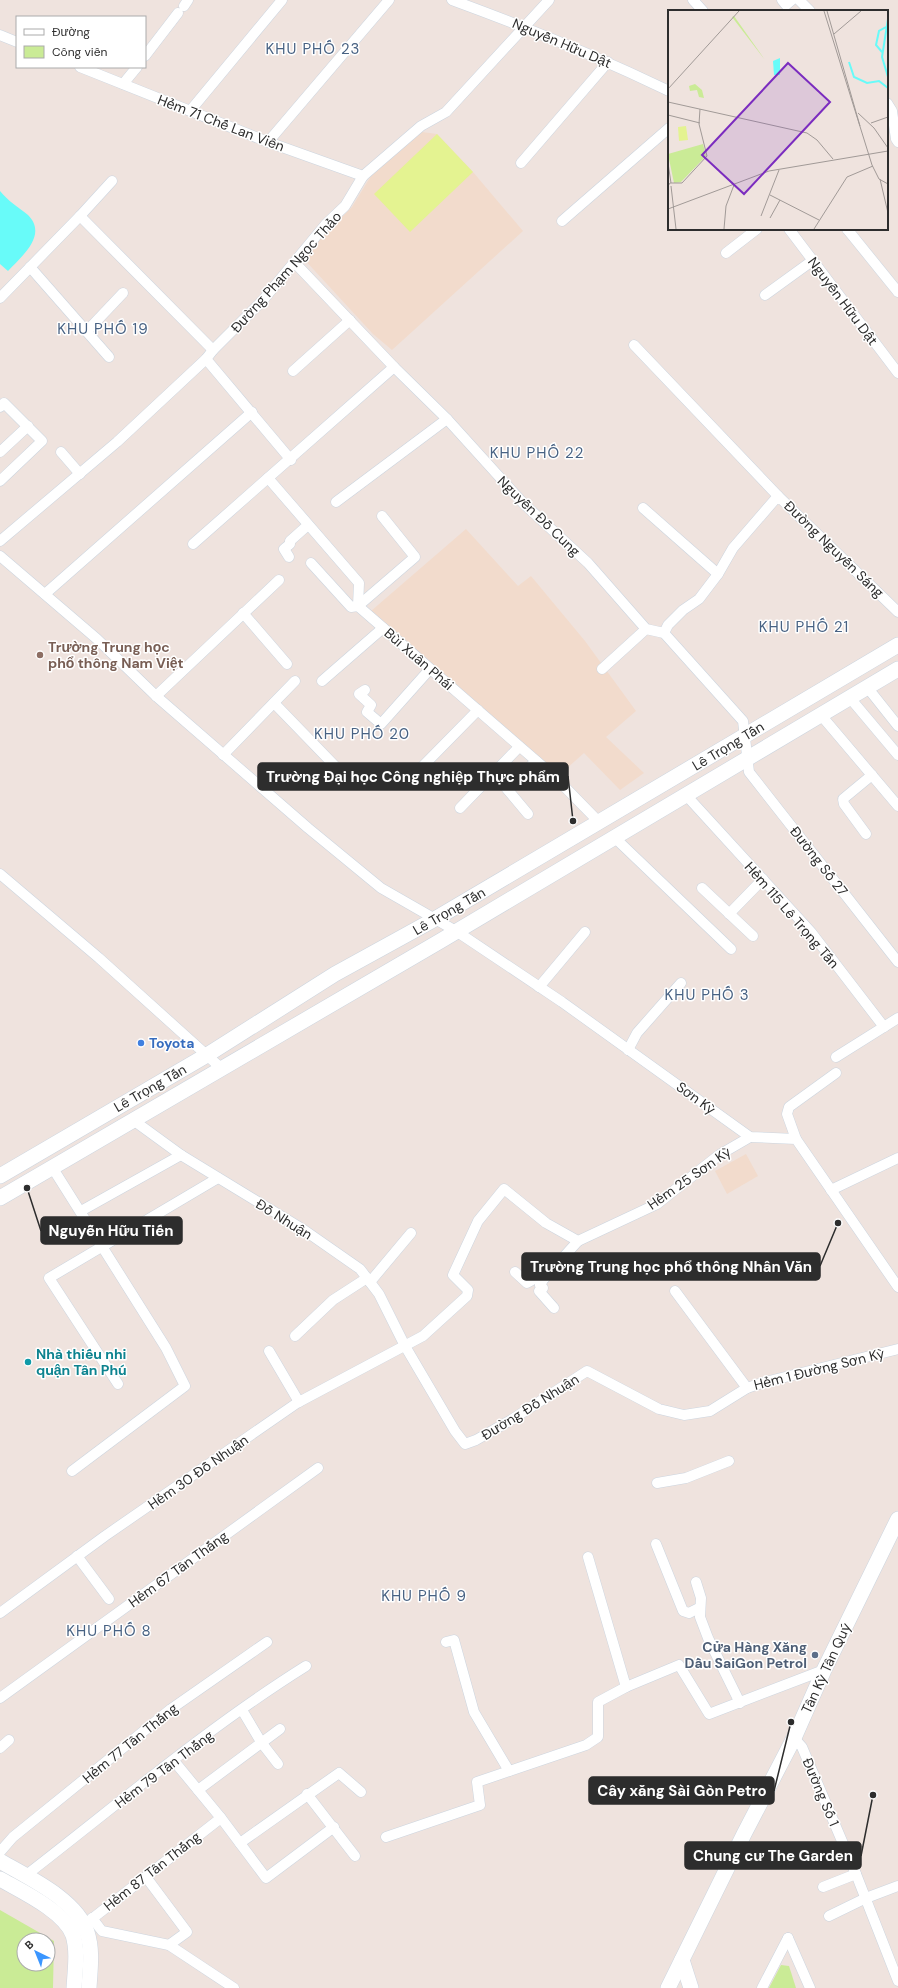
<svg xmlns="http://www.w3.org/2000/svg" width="898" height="1988" viewBox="0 0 898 1988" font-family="'DM Sans',sans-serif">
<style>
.education{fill:#f2dbcc}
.green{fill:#caeb96;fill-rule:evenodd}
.pitch{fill:#e4f391}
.water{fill:#68fbf9}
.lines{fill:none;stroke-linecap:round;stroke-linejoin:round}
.street-casing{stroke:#ccd5df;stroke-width:11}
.secondary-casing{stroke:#ccd5df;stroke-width:16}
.street{stroke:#fff;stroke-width:10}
.secondary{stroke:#fff;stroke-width:15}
.education-dot{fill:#8d6e63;stroke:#fff;stroke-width:1.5}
.shop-dot{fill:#3f7fe0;stroke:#fff;stroke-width:1.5}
.culture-dot{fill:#0f9aa8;stroke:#fff;stroke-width:1.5}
.service-dot{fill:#5c6f8a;stroke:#fff;stroke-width:1.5}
.labels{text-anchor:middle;stroke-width:3;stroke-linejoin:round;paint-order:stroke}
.street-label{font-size:14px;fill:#2d2d2d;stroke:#fff}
.education-label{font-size:14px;font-weight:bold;fill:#785e54;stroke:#fff;text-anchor:start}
.shop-label{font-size:14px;font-weight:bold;fill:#366cbe;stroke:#fff;text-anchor:start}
.culture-label{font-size:14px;font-weight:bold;fill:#0d838f;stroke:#fff;text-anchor:start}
.service-label{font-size:14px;font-weight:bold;fill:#4e5e75;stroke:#fff;text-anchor:end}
.neighbourhood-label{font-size:15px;letter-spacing:1px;fill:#486283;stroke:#fff}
.inset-river{fill:none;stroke:#68fbf9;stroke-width:2}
.inset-road{fill:none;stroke:#a19a97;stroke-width:1}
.view{fill:#7b2cbf;fill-opacity:0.15;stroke:#7b2cbf;stroke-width:2}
.inset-edge{fill:none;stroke:#2d2d2d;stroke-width:2}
.leader{fill:none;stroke:#2d2d2d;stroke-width:1.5}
.callout-dot{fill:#2d2d2d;stroke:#fff;stroke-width:1.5}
.callout{fill:#2d2d2d;stroke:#2d2d2d;stroke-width:1.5}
.callout-label{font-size:15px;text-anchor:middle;font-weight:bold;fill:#fff}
</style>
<rect width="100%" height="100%" fill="#efe3de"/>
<g class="education">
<polygon points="422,132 437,134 473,172 523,231 392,350 373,334 302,257 352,207 371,176"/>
<polygon points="466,529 518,586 531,576 585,641 636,711 606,737 644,773 620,790 584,753 556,778 371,611"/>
<polygon points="746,1154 758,1176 727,1194 715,1171"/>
</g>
<g class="green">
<path d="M0 1910 54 1941 53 1988H0ZM24 1940H48V1964H24Z"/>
<polygon points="781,1965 789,1966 796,1988 769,1988"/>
</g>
<polygon class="pitch" points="437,134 473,172 410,232 374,194"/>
<path class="water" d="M0 191C8 201 18 207 28 215 48 235 22 256 8 271L0 264Z"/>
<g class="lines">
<g class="street-casing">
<g id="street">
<path d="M452 0C526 27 598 57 669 91"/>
<polyline points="693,0 703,11"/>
<polyline points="782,0 786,5 792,0"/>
<polyline points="799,0 810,11"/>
<polyline points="184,6 188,0"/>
<polyline points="0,35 17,42"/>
<polyline points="145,56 178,13"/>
<polyline points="80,67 268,142 363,176"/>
<polyline points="123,84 137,67"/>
<polyline points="887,103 892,111 896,139 898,142"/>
<polyline points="190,111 282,0"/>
<polyline points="268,142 389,0"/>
<polyline points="521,163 608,62"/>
<polyline points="80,216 213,350"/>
<polyline points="562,221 669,128"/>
<polyline points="789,229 898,373"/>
<polyline points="847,229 898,292"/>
<polyline points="726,253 757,229"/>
<polyline points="295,263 394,367 447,419 523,503 588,563 646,629 664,633 743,721 749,772 898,962"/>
<polyline points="30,267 109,357"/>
<polyline points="765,295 812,261"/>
<polyline points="0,298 80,216 112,181"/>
<polyline points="87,331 123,293"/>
<polyline points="634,345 778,496"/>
<polyline points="206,359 291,460"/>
<polyline points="293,371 350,320"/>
<polyline points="0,407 4,403 42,441 0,481"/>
<polyline points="0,452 28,426"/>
<polyline points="61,452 80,474"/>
<polyline points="268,478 359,583 358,606 556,778 599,822"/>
<polyline points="336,502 447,419"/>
<polyline points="643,508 718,574"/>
<polyline points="0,541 117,442 206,359 213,350 263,300 326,224 345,206 363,176 421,126 446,112 549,0"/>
<polyline points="193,544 394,367"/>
<polyline points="0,556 97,639 156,696 308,828 381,888 456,931 562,1002 750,1137 796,1139 898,1287"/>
<polyline points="289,557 284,549 290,544 290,541 308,525"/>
<polyline points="311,563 351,607 358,606 415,557 382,516"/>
<polyline points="45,594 252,412"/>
<polyline points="243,613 287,664"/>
<polyline points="664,633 668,625 683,610 699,599 718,574 733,548 778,496 898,612"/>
<polyline points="602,669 646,629"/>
<polyline points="322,681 383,628"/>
<polyline points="867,687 898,726"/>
<polyline points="365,690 359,694 371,705 367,712 381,724 430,669"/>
<polyline points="156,696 279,580"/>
<polyline points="850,698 898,755"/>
<polyline points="274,703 335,766"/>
<polyline points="820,714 898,806"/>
<polyline points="223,755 295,681"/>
<polyline points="420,769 478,710"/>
<polyline points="685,794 811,932 884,1027"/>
<polyline points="460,808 519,747"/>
<polyline points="528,814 507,789 536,761"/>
<polyline points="866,834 844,804 843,799 872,775"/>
<polyline points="614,837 731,949"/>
<polyline points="0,874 99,958 221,1068"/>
<polyline points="702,888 753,936"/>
<polyline points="729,914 763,879"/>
<polyline points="539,987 585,932"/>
<polyline points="628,1050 637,1033 681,983"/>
<polyline points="836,1057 898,1018"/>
<polyline points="133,1120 181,1155 304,1230 360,1269 379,1294 405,1346 455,1431 465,1444 476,1440 511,1420 587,1371 659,1409 684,1415 710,1411 747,1388 765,1382 898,1349"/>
<polyline points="796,1139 787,1114 789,1107 836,1073"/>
<polyline points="52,1167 166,1348 185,1386 72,1471"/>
<polyline points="831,1190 898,1158"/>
<polyline points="81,1211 181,1155"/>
<polyline points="515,1272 527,1283 536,1278 542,1281"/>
<polyline points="542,1281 578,1241"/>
<polyline points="542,1281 540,1285 543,1288 539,1291 554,1308"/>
<polyline points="370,1282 411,1233"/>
<polyline points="675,1291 747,1388"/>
<polyline points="295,1336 333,1300 367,1278"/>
<polyline points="269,1351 299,1402"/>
<polyline points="118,1384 49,1278 218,1178"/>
<polyline points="657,1483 686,1478 729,1461"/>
<polyline points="656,1544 683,1611 689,1613 699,1608"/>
<polyline points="77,1556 109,1599"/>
<polyline points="588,1557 626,1687"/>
<polyline points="696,1582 701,1598 700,1617 708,1638 740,1703"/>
<polyline points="0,1613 105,1536 297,1403 423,1336 467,1296 468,1290 453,1275 478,1221 504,1189 546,1223 578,1241 657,1204 719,1155 750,1137"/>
<polyline points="446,1642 454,1640 474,1712 509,1771"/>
<polyline points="0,1698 318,1468"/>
<polyline points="242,1710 261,1742 278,1764"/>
<polyline points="794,1738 802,1747 856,1874 898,1981"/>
<polyline points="0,1748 9,1740"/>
<polyline points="174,1761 221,1818 266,1878 334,1827"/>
<polyline points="198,1790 280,1729"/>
<polyline points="307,1794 355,1856"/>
<polyline points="386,1837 480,1805 477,1782 586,1745 598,1737 598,1702 626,1687 679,1665 709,1714 824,1670"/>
<polyline points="240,1843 339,1773 361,1792"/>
<polyline points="0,1852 13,1837 171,1709 267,1642"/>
<path d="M25 1876C117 1805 207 1728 306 1666"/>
<polyline points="146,1877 187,1932 169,1945"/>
<polyline points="823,1887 856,1874"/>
<polyline points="829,1916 866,1898 898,1886"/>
<polyline points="92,1918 102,1931 169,1945 234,1988"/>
<polyline points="84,1925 221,1818"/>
<polyline points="788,1938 810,1988"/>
<polyline points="762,1988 788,1938"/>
</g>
</g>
<g class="secondary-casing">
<g id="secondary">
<polyline points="0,1176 207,1055 335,974 435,919 898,645"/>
<polyline points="0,1198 442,940 898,669"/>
<path d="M0 1861C29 1878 76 1899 87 1932 93 1950 90 1970 89 1988"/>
<path d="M0 1879C21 1891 64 1911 73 1935 78 1951 75 1971 74 1988"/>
<polyline points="682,1960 691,1988"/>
<polyline points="668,1988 744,1834 794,1738 824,1670 898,1519"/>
</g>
</g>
<use href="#street" class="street"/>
<use href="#secondary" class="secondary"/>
</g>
<circle class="education-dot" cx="40" cy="655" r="4"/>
<circle class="shop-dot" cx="141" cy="1043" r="4"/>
<circle class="culture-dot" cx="28" cy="1362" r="4"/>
<circle class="service-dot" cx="815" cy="1655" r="4"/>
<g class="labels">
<g class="street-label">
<text transform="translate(562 43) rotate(23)" y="5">Nguyễn Hữu Dật</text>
<text transform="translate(221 123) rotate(21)" y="5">Hẻm 71 Chế Lan Viên</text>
<text transform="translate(286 272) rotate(-48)" y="5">Đường Phạm Ngọc Thảo</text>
<text transform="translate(843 301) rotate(53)" y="5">Nguyễn Hữu Dật</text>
<text transform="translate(539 516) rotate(44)" y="5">Nguyễn Đỗ Cung</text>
<text transform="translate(834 549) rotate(44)" y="5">Đường Nguyễn Sáng</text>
<text transform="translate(419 659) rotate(41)" y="5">Bùi Xuân Phái</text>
<text transform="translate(728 746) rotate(-31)" y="5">Lê Trọng Tấn</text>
<text transform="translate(819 861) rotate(52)" y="5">Đường Số 27</text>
<text transform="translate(449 911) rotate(-30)" y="5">Lê Trọng Tấn</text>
<text transform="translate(792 915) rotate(49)" y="5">Hẻm 115 Lê Trọng Tấn</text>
<text transform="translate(150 1088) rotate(-30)" y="5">Lê Trọng Tấn</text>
<text transform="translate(696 1098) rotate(36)" y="5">Sơn Kỳ</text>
<text transform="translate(689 1178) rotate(-35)" y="5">Hẻm 25 Sơn Kỳ</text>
<text transform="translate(284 1219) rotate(32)" y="5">Đỗ Nhuận</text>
<text transform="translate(819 1369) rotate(-14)" y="5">Hẻm 1 Đường Sơn Kỳ</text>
<text transform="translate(530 1407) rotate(-32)" y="5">Đường Đỗ Nhuận</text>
<text transform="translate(198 1472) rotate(-35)" y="5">Hẻm 30 Đỗ Nhuận</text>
<text transform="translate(178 1569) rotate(-36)" y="5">Hẻm 67 Tân Thắng</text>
<text transform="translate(826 1668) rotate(-65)" y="5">Tân Kỳ Tân Quý</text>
<text transform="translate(130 1743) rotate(-39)" y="5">Hẻm 77 Tân Thắng</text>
<text transform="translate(164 1769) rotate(-37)" y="5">Hẻm 79 Tân Thắng</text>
<text transform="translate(821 1792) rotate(67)" y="5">Đường Số 1</text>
<text transform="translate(152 1871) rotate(-38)" y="5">Hẻm 87 Tân Thắng</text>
</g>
<g class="education-label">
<text x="48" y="652">Trường Trung học<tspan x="48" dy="16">phổ thông Nam Việt</tspan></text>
</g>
<g class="shop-label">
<text x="149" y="1048">Toyota</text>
</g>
<g class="culture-label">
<text x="36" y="1359">Nhà thiếu nhi<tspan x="36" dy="16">quận Tân Phú</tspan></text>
</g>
<g class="service-label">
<text x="807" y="1652">Cửa Hàng Xăng<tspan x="807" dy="16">Dầu SaiGon Petrol</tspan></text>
</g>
<g class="neighbourhood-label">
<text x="313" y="54">KHU PHỐ 23</text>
<text x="103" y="334">KHU PHỐ 19</text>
<text x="537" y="458">KHU PHỐ 22</text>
<text x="804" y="632">KHU PHỐ 21</text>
<text x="362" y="739">KHU PHỐ 20</text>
<text x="707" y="1000">KHU PHỐ 3</text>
<text x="424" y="1601">KHU PHỐ 9</text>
<text x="109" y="1636">KHU PHỐ 8</text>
</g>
</g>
<g transform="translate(668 10)">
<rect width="220" height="220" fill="#efe3de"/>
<path d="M66 6 97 50 64 7ZM27 74 34 80 36 88 31 87 29 80 22 81 21 76ZM35 134 38 146 13 172 6 173 0 144Z" fill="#caeb96"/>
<path d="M18 116 20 130 11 131 10 117Z" fill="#e4f391"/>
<path d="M112 48V65H106L105 51Z" fill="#68fbf9"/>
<path class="inset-river" d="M220 9 214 47 220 67M214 42 208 35 211 21 218 17M181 52 186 67 199 73 211 71 220 78"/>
<path class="inset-road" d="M156 1 204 155 211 169 220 174M159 1 192 116M166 24 193 1M0 79 71 1M0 92 139 123 149 130 165 149M190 103 206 118 220 138M0 105 32 113M203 113 220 107M0 153 3 173M212 169 220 203M0 176 2 173H14L39 146 31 114 32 99M3 176 8 219M102 185 151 210M0 199 101 161 220 141M93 206 111 160M102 208 112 190M56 219 58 196 66 175M146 219 179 167 205 156"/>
<path class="view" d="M120 53 162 92 76 184 34 145Z"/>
<rect width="220" height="220" class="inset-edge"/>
</g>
<path class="leader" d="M573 821L568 776M27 1188L41 1231M838 1223L820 1266M791 1722L774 1791M873 1795L861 1856"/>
<g class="callout-dot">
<circle cx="573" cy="821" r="4"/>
<circle cx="27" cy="1188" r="4"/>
<circle cx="838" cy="1223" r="4"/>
<circle cx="791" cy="1722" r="4"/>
<circle cx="873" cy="1795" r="4"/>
</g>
<g class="callout">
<rect x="258" y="763" width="310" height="27" rx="4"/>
<rect x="41" y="1217" width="141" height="27" rx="4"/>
<rect x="522" y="1253" width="298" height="27" rx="4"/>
<rect x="589" y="1777" width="185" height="27" rx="4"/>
<rect x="685" y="1842" width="176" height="27" rx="4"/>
</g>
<g class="callout-label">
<text x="413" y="782">Trường Đại học Công nghiệp Thực phẩm</text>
<text x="111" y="1236">Nguyễn Hữu Tiến</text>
<text x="671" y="1272">Trường Trung học phổ thông Nhân Văn</text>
<text x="682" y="1796">Cây xăng Sài Gòn Petro</text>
<text x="773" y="1861">Chung cư The Garden</text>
</g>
<rect x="16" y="16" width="130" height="52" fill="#ffffff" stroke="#ababab"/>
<rect x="24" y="29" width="20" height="6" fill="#ffffff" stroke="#ababab"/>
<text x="52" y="36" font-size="12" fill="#2d2d2d">Đường</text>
<rect x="24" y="46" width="20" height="12" fill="#caeb96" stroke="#ababab"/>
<text x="52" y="56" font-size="12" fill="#2d2d2d">Công viên</text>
<g transform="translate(36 1952) rotate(317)"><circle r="19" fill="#ffffff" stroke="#ababab"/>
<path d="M0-3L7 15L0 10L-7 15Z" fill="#3b96ff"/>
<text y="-6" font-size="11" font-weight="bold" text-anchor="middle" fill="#2d2d2d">B</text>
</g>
</svg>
